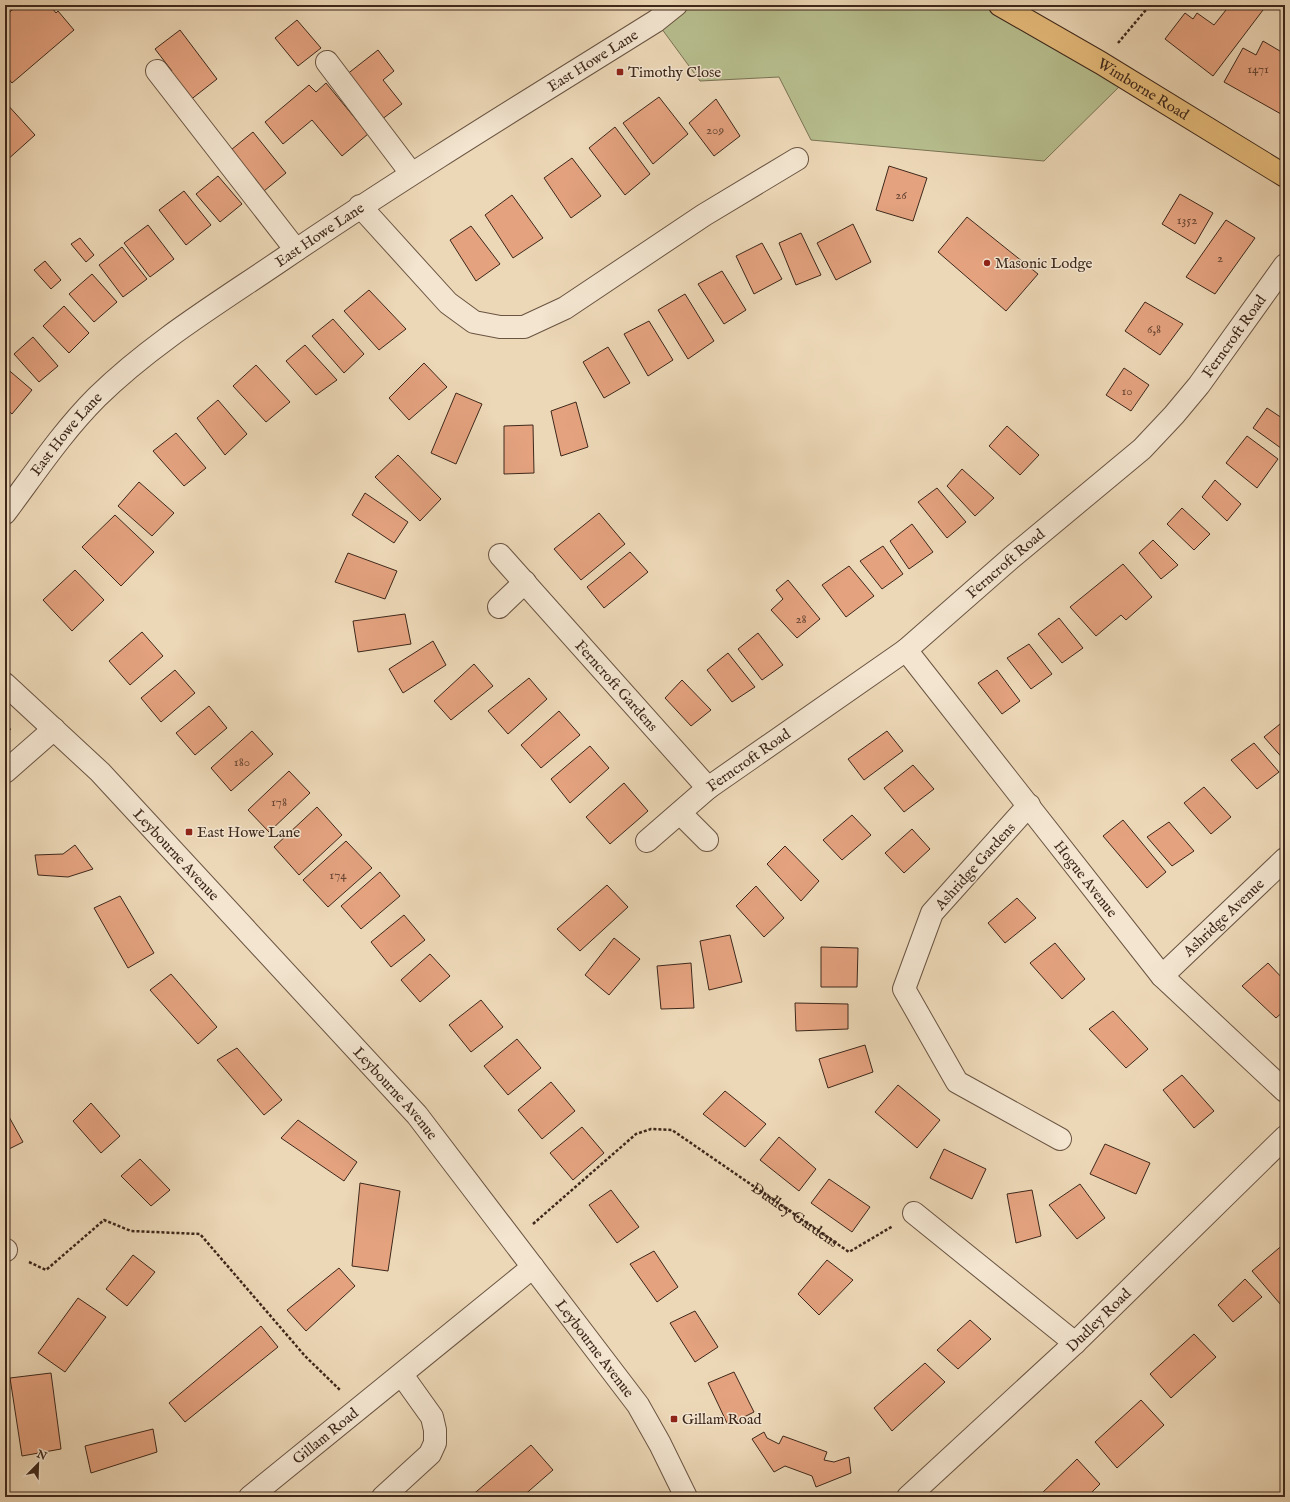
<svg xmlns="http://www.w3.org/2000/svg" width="1290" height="1502" viewBox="0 0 1290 1502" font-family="'IM FELL English',serif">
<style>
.green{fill:#b7be8e;stroke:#7a7354}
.building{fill:#e4a27f;stroke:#3e281b}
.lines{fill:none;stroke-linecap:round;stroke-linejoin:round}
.minor-casing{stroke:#6a5442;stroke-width:24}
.major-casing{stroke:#3e281b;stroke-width:24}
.path{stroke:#3e281b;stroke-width:2.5;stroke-dasharray:3 2;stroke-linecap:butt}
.minor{stroke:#f3e5d0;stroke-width:22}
.major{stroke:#e6bc7b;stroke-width:22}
.poi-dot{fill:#8f2418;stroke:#f3e5d0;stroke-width:1.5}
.labels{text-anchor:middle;stroke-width:3;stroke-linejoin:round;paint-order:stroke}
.number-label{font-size:13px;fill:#684634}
.street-label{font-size:15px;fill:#3e281b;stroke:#f3e5d0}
.poi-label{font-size:15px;fill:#3e281b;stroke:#f3e5d0;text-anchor:start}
</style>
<rect width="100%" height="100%" fill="#ecd7b6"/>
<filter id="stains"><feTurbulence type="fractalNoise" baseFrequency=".005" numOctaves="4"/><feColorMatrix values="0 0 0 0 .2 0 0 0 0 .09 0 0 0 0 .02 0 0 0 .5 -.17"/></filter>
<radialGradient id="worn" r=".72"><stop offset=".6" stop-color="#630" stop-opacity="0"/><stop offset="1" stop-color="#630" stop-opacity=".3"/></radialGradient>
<polygon class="green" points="676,5 1000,5 1127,79 1044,161 811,140 779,77 700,81 656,21"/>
<g class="building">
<polygon points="18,5 55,5 52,8 56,13 58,11 74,30 12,83 5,75 5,16"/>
<polygon points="1230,5 1256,5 1263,10 1213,76 1165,39 1185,13 1193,19 1197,13 1214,25"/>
<polygon points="297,20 321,48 298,66 275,38"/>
<polygon points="180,30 217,79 189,101 168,74 172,71 155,49"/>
<polygon points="1263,41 1285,54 1285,106 1281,114 1224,82 1243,48 1256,55"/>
<polygon points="378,50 394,71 383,80 402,104 381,120 346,75"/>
<polygon points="326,83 368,134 342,156 312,120 283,144 265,122 309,85 316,92"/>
<polygon points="659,97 688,134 653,164 623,123"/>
<polygon points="716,99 740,136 714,156 689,123"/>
<polygon points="5,102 35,135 6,161 5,160"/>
<polygon points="615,127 650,174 625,195 589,148"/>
<polygon points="253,132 286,173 259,195 226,154"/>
<polygon points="572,158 601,196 571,218 544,178"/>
<polygon points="889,166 927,178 913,221 876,210"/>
<polygon points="218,176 242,204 220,222 196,194"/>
<polygon points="184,191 211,225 186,245 159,210"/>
<polygon points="1180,194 1213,213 1195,244 1162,224"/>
<polygon points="512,195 543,238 513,258 485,215"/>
<polygon points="967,217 1038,274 1006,311 938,252"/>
<polygon points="1226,220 1255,238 1215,294 1186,277"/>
<polygon points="853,224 871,262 836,280 817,243"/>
<polygon points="148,225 174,259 150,277 124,243"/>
<polygon points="471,226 500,264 476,281 450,240"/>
<polygon points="801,233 821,275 796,285 779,243"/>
<polygon points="80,238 94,255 86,262 71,244"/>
<polygon points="762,243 782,279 754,294 736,256"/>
<polygon points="122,247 147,279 123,297 99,265"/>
<polygon points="45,261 61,280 51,289 34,270"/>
<polygon points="722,271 746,310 724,324 698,284"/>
<polygon points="92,274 117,302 94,322 69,294"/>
<polygon points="369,290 406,329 379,350 344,311"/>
<polygon points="685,294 714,341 688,359 658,310"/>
<polygon points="1145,302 1183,324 1160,355 1125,331"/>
<polygon points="64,306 89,333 69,353 43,326"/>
<polygon points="333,319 364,354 344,373 312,336"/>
<polygon points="649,321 673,360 648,376 624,334"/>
<polygon points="33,337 58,366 39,382 14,354"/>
<polygon points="305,345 337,380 316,395 286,361"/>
<polygon points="608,347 630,383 604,398 583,362"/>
<polygon points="424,363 447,387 409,420 389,398"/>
<polygon points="256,365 290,402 266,422 233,386"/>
<polygon points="5,367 32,390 12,414 5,408"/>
<polygon points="1124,368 1149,385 1131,411 1106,395"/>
<polygon points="456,393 482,404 456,464 431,453"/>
<polygon points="218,400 247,434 225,455 197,418"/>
<polygon points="576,402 588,447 561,456 551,411"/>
<polygon points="1267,408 1285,420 1285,451 1253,428"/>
<polygon points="533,425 534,473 504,474 504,426"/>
<polygon points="1007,426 1039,455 1020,475 989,446"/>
<polygon points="176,433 206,468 184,486 153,451"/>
<polygon points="1247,436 1278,459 1257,488 1226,463"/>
<polygon points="398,455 441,499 420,521 375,477"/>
<polygon points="962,469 994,498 975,516 947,486"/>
<polygon points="1215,480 1241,504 1227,521 1202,497"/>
<polygon points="139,482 174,513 152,536 118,506"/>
<polygon points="937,488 966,522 947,538 918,502"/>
<polygon points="365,493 408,522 394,543 352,515"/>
<polygon points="1182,508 1210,534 1194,550 1167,524"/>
<polygon points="599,513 625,544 581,580 554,549"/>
<polygon points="115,515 154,552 121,586 82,547"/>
<polygon points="912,524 933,552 909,569 890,541"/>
<polygon points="1153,540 1178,565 1161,579 1139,553"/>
<polygon points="883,546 903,574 882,589 860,561"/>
<polygon points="630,552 648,572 604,608 587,587"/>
<polygon points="348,553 397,571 385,599 335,582"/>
<polygon points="1123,564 1152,597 1126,620 1121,615 1096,636 1070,607"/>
<polygon points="849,566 874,596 846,617 822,585"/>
<polygon points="75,570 104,600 72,631 43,600"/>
<polygon points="788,580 820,619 797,638 771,610 783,599 776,590"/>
<polygon points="405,614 411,644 358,652 353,621"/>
<polygon points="1059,618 1083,648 1062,663 1038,634"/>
<polygon points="142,632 163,656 130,685 109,661"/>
<polygon points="758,633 783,665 762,680 738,649"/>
<polygon points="433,641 446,665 403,693 389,669"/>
<polygon points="1029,644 1052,674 1031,689 1007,658"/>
<polygon points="728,653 755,687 732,702 707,670"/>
<polygon points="474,664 493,686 451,720 434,701"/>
<polygon points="175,670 195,693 161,722 141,698"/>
<polygon points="997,670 1020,701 1002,714 978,683"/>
<polygon points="529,678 547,699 508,734 488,711"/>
<polygon points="682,680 711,710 691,726 665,698"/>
<polygon points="209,706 227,728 195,755 176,733"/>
<polygon points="559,711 580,735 541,768 521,745"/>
<polygon points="1285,720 1285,761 1264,737"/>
<polygon points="252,731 273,754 231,791 211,768"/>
<polygon points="887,731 903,751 864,780 848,759"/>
<polygon points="1254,743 1279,772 1257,789 1231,760"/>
<polygon points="590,746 609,768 570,803 551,779"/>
<polygon points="913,765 934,789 904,812 884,788"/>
<polygon points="289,771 310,793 269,832 248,810"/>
<polygon points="624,783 648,811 610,844 586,817"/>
<polygon points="1204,787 1231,817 1211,834 1184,803"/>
<polygon points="317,807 342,835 299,875 274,847"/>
<polygon points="852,815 871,835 842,860 823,840"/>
<polygon points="1123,820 1166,872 1147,888 1103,836"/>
<polygon points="1169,822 1194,851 1172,866 1147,837"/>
<polygon points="912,829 930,849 904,873 885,853"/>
<polygon points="346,841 372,868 328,907 303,880"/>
<polygon points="75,845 93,869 68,877 38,875 35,855 63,854"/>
<polygon points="785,846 819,881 801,901 767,864"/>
<polygon points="380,872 400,896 361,929 341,906"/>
<polygon points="607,885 628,907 580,951 557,929"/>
<polygon points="756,886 784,918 764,937 736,906"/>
<polygon points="120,896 154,953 128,968 94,908"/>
<polygon points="1017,898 1036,918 1005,943 988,923"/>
<polygon points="404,915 425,940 391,967 371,942"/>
<polygon points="730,935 742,982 709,990 700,941"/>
<polygon points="614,938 640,959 609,995 585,975"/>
<polygon points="1055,943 1085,979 1062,999 1030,963"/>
<polygon points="1285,946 1285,956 1280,951"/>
<polygon points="821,947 858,948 857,987 821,987"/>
<polygon points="430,954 450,976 420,1002 401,980"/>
<polygon points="691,963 694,1008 661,1009 657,966"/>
<polygon points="1268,963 1285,981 1285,1010 1276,1018 1242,986"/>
<polygon points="171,974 217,1027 198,1044 150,990"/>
<polygon points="481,1000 503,1027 471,1052 449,1025"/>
<polygon points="795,1003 848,1004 848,1029 796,1031"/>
<polygon points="1113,1011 1148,1049 1126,1068 1089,1029"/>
<polygon points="517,1039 541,1068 508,1095 484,1066"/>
<polygon points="865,1045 873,1072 828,1088 819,1059"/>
<polygon points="237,1048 282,1100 264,1115 217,1060"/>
<polygon points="1182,1075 1214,1111 1194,1128 1163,1090"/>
<polygon points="551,1082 575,1111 542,1139 518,1110"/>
<polygon points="898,1085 940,1120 917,1148 875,1112"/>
<polygon points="725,1091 766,1124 745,1147 703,1114"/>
<polygon points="91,1103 120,1136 101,1153 73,1121"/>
<polygon points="8,1115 23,1142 5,1151 5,1117"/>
<polygon points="298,1120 357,1162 344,1181 281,1138"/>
<polygon points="582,1127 604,1153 573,1180 550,1153"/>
<polygon points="779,1137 816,1169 799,1191 760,1160"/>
<polygon points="1105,1144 1150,1163 1136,1194 1090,1174"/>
<polygon points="944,1149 986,1169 972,1199 930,1178"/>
<polygon points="140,1159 170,1190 151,1206 121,1176"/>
<polygon points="829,1179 870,1207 852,1232 811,1203"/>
<polygon points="360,1183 400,1191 388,1271 352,1266"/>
<polygon points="1080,1184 1105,1218 1077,1239 1049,1205"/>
<polygon points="611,1190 639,1227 617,1243 589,1205"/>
<polygon points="1032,1190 1041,1236 1016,1243 1007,1194"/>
<polygon points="1285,1243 1285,1301 1281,1305 1252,1271"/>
<polygon points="654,1251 678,1287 657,1302 630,1264"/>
<polygon points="133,1255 155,1272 127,1306 106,1289"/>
<polygon points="827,1260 853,1280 819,1315 798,1294"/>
<polygon points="339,1268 355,1286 306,1331 287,1310"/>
<polygon points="1245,1279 1262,1297 1233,1322 1218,1305"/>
<polygon points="78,1298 106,1317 65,1372 38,1353"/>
<polygon points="695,1311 718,1347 695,1362 670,1323"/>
<polygon points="970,1320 991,1339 958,1369 937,1350"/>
<polygon points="261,1326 278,1347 185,1422 169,1403"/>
<polygon points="1194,1334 1216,1357 1171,1398 1150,1374"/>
<polygon points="925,1363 945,1382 892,1431 874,1408"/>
<polygon points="734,1372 754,1412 728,1425 708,1383"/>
<polygon points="51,1373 61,1449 22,1456 10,1378"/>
<polygon points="1141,1400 1164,1425 1117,1468 1095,1442"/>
<polygon points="153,1429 157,1452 91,1473 85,1446"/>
<polygon points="764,1432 767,1438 779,1444 783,1436 827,1452 824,1460 834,1462 849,1457 851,1473 816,1487 812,1476 785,1466 774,1472 752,1439"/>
<polygon points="531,1445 553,1470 522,1497 470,1497"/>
<polygon points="1077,1459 1100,1484 1087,1497 1038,1497"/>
</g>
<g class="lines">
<g class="minor-casing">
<g id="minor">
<polyline points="327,62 411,173"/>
<polyline points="157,71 296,250"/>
<polyline points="360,206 448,303 474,322 500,327 524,327 565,308 704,215 797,159"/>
<path id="s2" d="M5 513C35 473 62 432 97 397 152 343 220 302 283 259 405 176 531 99 656 21L676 5"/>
<path id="s3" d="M500 555 708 788"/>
<polyline points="499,607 525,582"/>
<path id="s4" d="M906 650 1162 976 1285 1091"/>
<path id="s5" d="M5 684 100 772 417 1115 638 1405 660 1444 686 1497"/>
<polyline points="5,772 54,729"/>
<polyline points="1029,805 932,913 904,989 957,1082 1060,1139"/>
<polyline points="680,813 707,840"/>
<path id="s6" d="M647 841 708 788 906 650 1011 558 1142 449 1174 415 1199 385 1285 265"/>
<path id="s7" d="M1162 976 1285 859"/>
<polyline points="914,1213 1075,1343"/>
<polyline points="5,1250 6,1250"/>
<path id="s8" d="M250 1497 533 1267"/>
<polyline points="383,1497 430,1454 435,1443 435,1430 432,1417 402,1375"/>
<path id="s9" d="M908 1497 1075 1343 1285 1137"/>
</g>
</g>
<g class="major-casing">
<g id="major">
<path id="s10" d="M1000 5 1101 63 1285 176"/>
</g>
</g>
<g class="path">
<polyline points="1118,43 1150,5"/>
<polyline points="5,724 11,731"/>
<path id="s1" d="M533 1224 636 1134 651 1129 672 1130 849 1252 893 1226"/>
<polyline points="29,1262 46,1270 104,1220 131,1231 200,1234 305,1356 340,1390"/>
</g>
<use href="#minor" class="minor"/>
<use href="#major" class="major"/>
</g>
<g class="poi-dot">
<rect x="616" y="68" width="8" height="8" rx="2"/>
<circle cx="987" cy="263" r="4"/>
<rect x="185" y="828" width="8" height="8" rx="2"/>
<rect x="670" y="1415" width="8" height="8" rx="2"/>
</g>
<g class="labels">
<g class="number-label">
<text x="1258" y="73">1471</text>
<text x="715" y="134">209</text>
<text x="901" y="199">26</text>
<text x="1187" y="224">1352</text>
<text x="1220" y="262">2</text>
<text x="1154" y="333">6,8</text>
<text x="1127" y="395">10</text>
<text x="801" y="623">28</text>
<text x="242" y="766">180</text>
<text x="279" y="806">178</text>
<text x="338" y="879">174</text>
</g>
<g class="street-label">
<text dy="5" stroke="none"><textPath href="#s2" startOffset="748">East Howe Lane</textPath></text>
<text dy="5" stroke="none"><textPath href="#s10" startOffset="166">Wimborne Road</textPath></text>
<text dy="5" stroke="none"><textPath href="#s2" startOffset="424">East Howe Lane</textPath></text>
<text dy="5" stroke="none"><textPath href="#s6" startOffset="778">Ferncroft Road</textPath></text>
<text dy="5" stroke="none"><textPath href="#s2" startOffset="100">East Howe Lane</textPath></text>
<text dy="5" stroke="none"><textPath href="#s6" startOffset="454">Ferncroft Road</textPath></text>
<text dy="5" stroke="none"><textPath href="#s3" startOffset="175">Ferncroft Gardens</textPath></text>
<text dy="5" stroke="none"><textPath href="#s6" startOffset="130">Ferncroft Road</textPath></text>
<text dy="5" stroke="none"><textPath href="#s5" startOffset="242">Leybourne Avenue</textPath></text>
<text transform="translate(975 866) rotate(-48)" y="5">Ashridge Gardens</text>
<text dy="5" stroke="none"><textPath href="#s4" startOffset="291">Hogue Avenue</textPath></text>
<text dy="5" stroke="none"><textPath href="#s7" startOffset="85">Ashridge Avenue</textPath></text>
<text dy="5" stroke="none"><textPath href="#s5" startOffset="566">Leybourne Avenue</textPath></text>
<text dy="5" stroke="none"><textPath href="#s1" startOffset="323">Dudley Gardens</textPath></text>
<text dy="5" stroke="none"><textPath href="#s9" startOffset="260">Dudley Road</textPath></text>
<text dy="5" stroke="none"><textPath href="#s5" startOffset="890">Leybourne Avenue</textPath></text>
<text dy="5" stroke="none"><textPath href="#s8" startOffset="97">Gillam Road</textPath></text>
</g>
<g class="poi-label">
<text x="628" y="77">Timothy Close</text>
<text x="995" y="268">Masonic Lodge</text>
<text x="197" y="837">East Howe Lane</text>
<text x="682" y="1424">Gillam Road</text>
</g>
</g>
<rect width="1290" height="1502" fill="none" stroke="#ecd7b6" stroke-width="20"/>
<rect x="6" y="6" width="1278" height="1490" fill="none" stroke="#3e281b" stroke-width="2"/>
<rect x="10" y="10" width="1270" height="1482" fill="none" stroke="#3e281b"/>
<g transform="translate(38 1464) rotate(23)" stroke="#f3e5d0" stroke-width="3" paint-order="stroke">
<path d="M0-3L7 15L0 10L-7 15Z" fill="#3e281b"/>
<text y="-6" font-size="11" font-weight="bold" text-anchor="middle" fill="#3e281b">N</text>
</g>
<rect width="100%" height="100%" filter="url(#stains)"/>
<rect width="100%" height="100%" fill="url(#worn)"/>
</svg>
